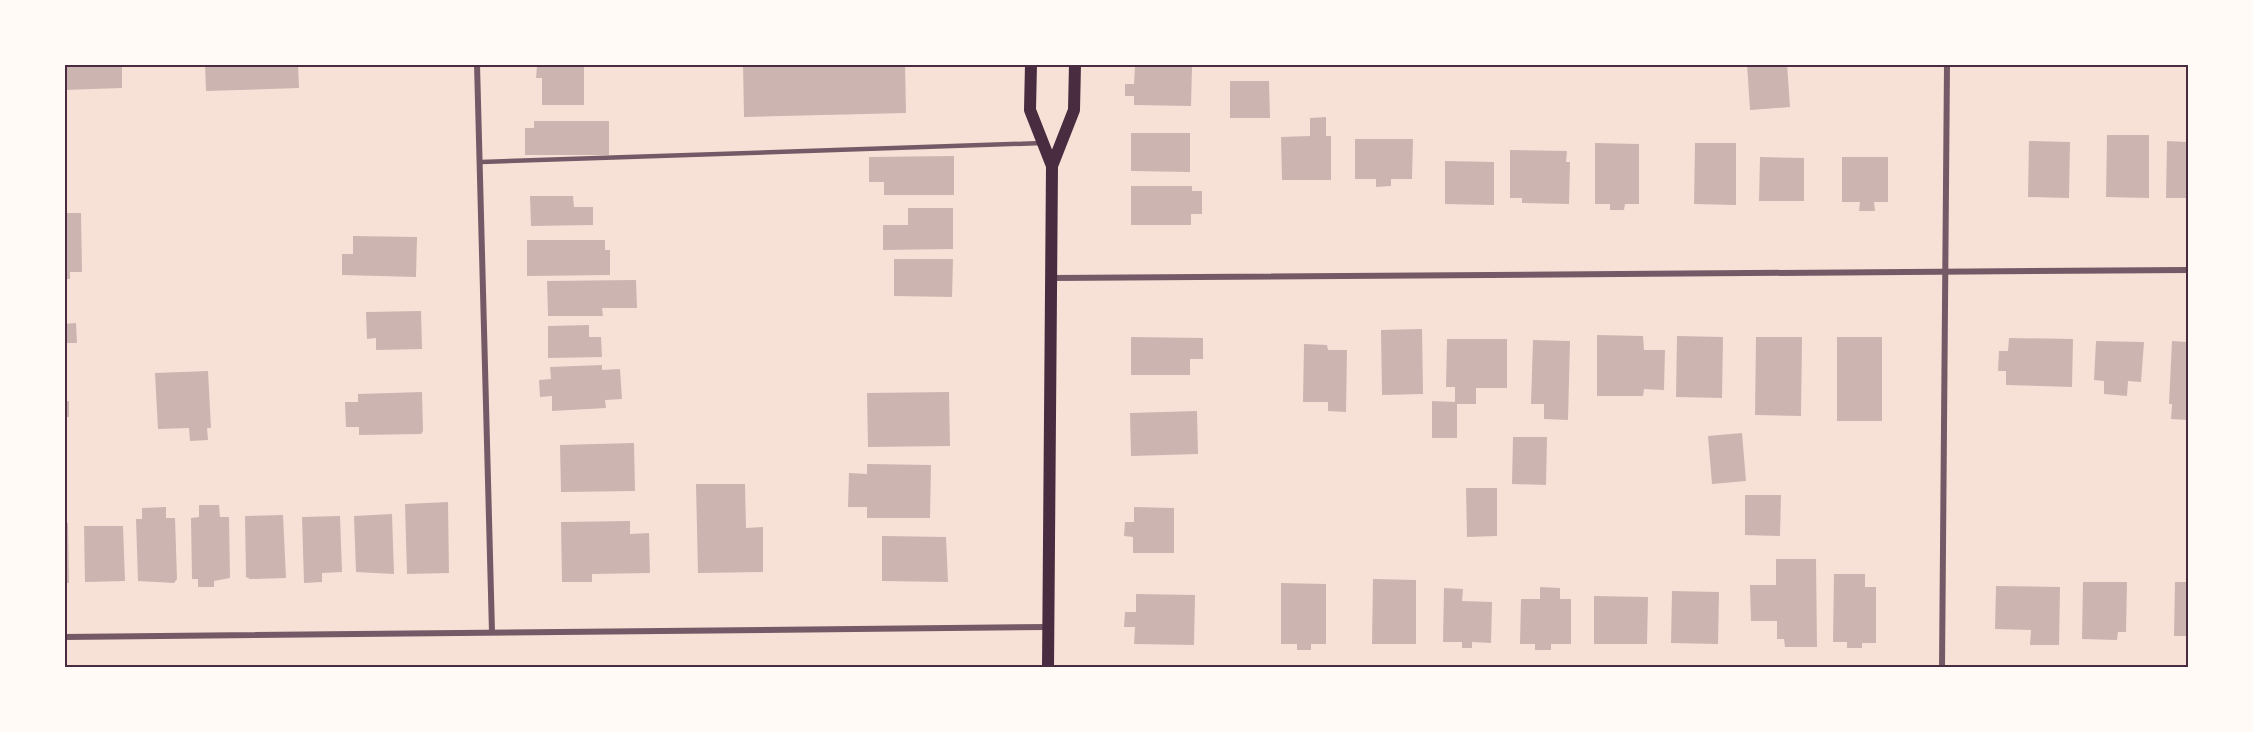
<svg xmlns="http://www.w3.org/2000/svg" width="2253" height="732" viewBox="0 0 2253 732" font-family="'Fira Sans',sans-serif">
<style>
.building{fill:#ccb4b1}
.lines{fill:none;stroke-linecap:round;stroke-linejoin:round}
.service{stroke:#755966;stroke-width:4.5}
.minor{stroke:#755966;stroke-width:6}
.secondary{stroke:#4a2c40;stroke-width:12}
.neatline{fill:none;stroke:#4a2c40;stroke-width:2}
</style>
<rect width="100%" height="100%" fill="#f7e1d7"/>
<g class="building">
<polygon points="64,64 122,64 122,88 64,90"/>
<polygon points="205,64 298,64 299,88 206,91"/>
<polygon points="543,64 584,64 584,105 542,105 542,78 536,78 537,66"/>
<polygon points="743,64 905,64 906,113 744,117"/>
<polygon points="1747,64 1787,64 1790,107 1750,110"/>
<polygon points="1135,66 1192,67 1191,106 1134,105 1134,96 1125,96 1125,84 1134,84"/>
<polygon points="1230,81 1269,81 1270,118 1230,118"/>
<polygon points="1326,117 1326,136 1331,136 1331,180 1282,180 1281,137 1310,136 1310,118"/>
<polygon points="534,121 609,121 609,155 525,155 525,128 534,128"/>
<polygon points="1131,133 1190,133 1190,172 1131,171"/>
<polygon points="2107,135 2149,135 2149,198 2106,197"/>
<polygon points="1355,139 1413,139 1412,179 1391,179 1391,186 1376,187 1376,179 1355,179"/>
<polygon points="2029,141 2070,142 2069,198 2028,197"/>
<polygon points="2167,141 2188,142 2188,198 2166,198"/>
<polygon points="1595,143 1639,144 1639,204 1625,204 1624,210 1610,210 1610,204 1595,204"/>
<polygon points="1695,143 1736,143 1736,205 1694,204"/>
<polygon points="1510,150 1567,151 1566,162 1570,162 1569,204 1522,203 1522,198 1510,198"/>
<polygon points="954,156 954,195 884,195 884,182 869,182 869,157"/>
<polygon points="1760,157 1804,158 1804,201 1759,201"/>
<polygon points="1842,157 1888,157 1888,202 1874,202 1875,211 1859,211 1860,202 1842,202"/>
<polygon points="1445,161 1494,162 1494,205 1445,204"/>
<polygon points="1131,186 1192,186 1192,191 1202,191 1202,214 1191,214 1191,225 1131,225"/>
<polygon points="530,196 573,196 574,207 593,207 593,225 531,226"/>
<polygon points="908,208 953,208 953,249 883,250 883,225 908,225"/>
<polygon points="64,213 81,213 82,272 70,272 70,279 64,279"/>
<polygon points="353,236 417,237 416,277 342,275 342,254 353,254"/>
<polygon points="527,240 605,240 605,250 610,250 610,275 527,276"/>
<polygon points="894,259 953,259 952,297 894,296"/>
<polygon points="636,280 637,308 602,308 603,316 548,316 547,281"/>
<polygon points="421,311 422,349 376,350 376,338 367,339 366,312"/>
<polygon points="76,323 77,343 64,343 64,324"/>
<polygon points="589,325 589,337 601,337 602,357 548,358 548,326"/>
<polygon points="1422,329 1423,394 1382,395 1381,330"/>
<polygon points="1597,335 1643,336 1644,350 1665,350 1664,390 1644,389 1643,396 1597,396"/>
<polygon points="1677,336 1723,337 1722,398 1676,397"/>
<polygon points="1131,337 1203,338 1203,359 1190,359 1190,375 1131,375"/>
<polygon points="1756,337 1802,337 1801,416 1755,415"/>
<rect x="1837" y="337" width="45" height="84"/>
<polygon points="2009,338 2073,339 2072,387 2006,385 2006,371 1998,371 1999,351 2008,351"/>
<polygon points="1447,339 1507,339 1507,388 1476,388 1476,404 1457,404 1457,438 1432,438 1432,401 1455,402 1455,387 1446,387"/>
<polygon points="1533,340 1570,341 1568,420 1544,419 1544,404 1531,404"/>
<polygon points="2096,341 2144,342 2141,382 2128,381 2127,396 2104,394 2104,381 2094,380"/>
<polygon points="2172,341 2188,342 2188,420 2171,419 2172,404 2169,404"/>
<polygon points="1304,344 1327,345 1328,350 1347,350 1346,412 1328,411 1328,402 1303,402"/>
<polygon points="602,365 602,370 620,369 622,399 605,400 606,408 552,411 552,396 540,397 539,380 551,379 550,367"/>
<polygon points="208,371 211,428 207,428 208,440 190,441 189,428 158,429 155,373"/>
<polygon points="422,392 423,431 421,434 359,435 359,427 346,427 345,402 358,402 358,394"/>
<polygon points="949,392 950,446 868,447 867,393"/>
<polygon points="69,401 69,417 64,417 64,402"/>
<polygon points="1197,411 1198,454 1131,456 1130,413"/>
<polygon points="1742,433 1746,481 1712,484 1708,436"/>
<polygon points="1513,437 1547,437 1546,485 1512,484"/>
<polygon points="634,443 635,491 561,492 560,445"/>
<polygon points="867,464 931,465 930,518 867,518 867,507 848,507 849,473 867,474"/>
<polygon points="696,484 745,484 746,528 763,527 763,572 698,573"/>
<polygon points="1466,488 1497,488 1497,536 1467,537"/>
<polygon points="1745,495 1781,495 1780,536 1745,535"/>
<polygon points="448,502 449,573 407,574 405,504"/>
<polygon points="199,505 219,505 220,517 229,517 230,578 214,581 214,587 198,587 198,579 192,579 191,518 199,517"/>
<polygon points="166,507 166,518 175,518 177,579 174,583 138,581 136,519 142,519 142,508"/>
<polygon points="1134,507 1174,508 1174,553 1133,553 1133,537 1124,536 1125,522 1134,522"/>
<polygon points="392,514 394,574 356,572 354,516"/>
<polygon points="283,515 286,578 250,579 246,577 245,516"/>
<polygon points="340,516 342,572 322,573 322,582 304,583 302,517"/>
<polygon points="630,521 630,534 649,533 650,573 592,574 592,582 562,582 561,522"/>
<polygon points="64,523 68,523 69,583 64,583"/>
<polygon points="84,526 123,526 125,581 85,582"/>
<polygon points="882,536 946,537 948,582 882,581"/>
<polygon points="1776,559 1816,559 1817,647 1785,647 1784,639 1777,639 1777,621 1751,621 1750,585 1776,585"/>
<polygon points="1834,574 1865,574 1865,587 1876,587 1876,643 1862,643 1862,648 1847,648 1847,642 1833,642"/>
<polygon points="1373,579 1416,580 1416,644 1372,644"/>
<polygon points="2083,582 2127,582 2126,632 2118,632 2117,640 2082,639"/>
<polygon points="2175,582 2188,582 2188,636 2174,636"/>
<polygon points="1281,583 1326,584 1326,644 1311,644 1311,650 1297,650 1297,644 1281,644"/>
<polygon points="1996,586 2060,587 2059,645 2030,645 2031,630 1995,629"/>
<polygon points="1540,587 1560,588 1560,599 1571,599 1571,644 1551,644 1551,650 1535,650 1535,644 1520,644 1521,599 1540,599"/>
<polygon points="1444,588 1463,589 1462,601 1492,602 1491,643 1472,642 1472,648 1462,648 1462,642 1443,642"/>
<polygon points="1672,591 1719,592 1718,644 1671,643"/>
<polygon points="1136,594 1195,595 1194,645 1134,644 1135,627 1124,627 1125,612 1136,612"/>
<polygon points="1594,596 1648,597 1647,644 1594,644"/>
</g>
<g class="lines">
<polyline class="service" points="481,162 1042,143"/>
<g class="minor">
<polyline points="477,64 492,632"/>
<polyline points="1052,278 2188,270"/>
<polyline points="64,637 1048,627"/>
<polyline points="1942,668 1947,64"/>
</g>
<g class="secondary">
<polyline points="1031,64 1030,110 1052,166"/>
<polyline points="1048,668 1052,166 1074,110 1075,64"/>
</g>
</g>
<rect width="2253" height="732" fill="none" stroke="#fffaf5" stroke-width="132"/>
<rect x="66" y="66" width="2121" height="600" class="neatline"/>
</svg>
